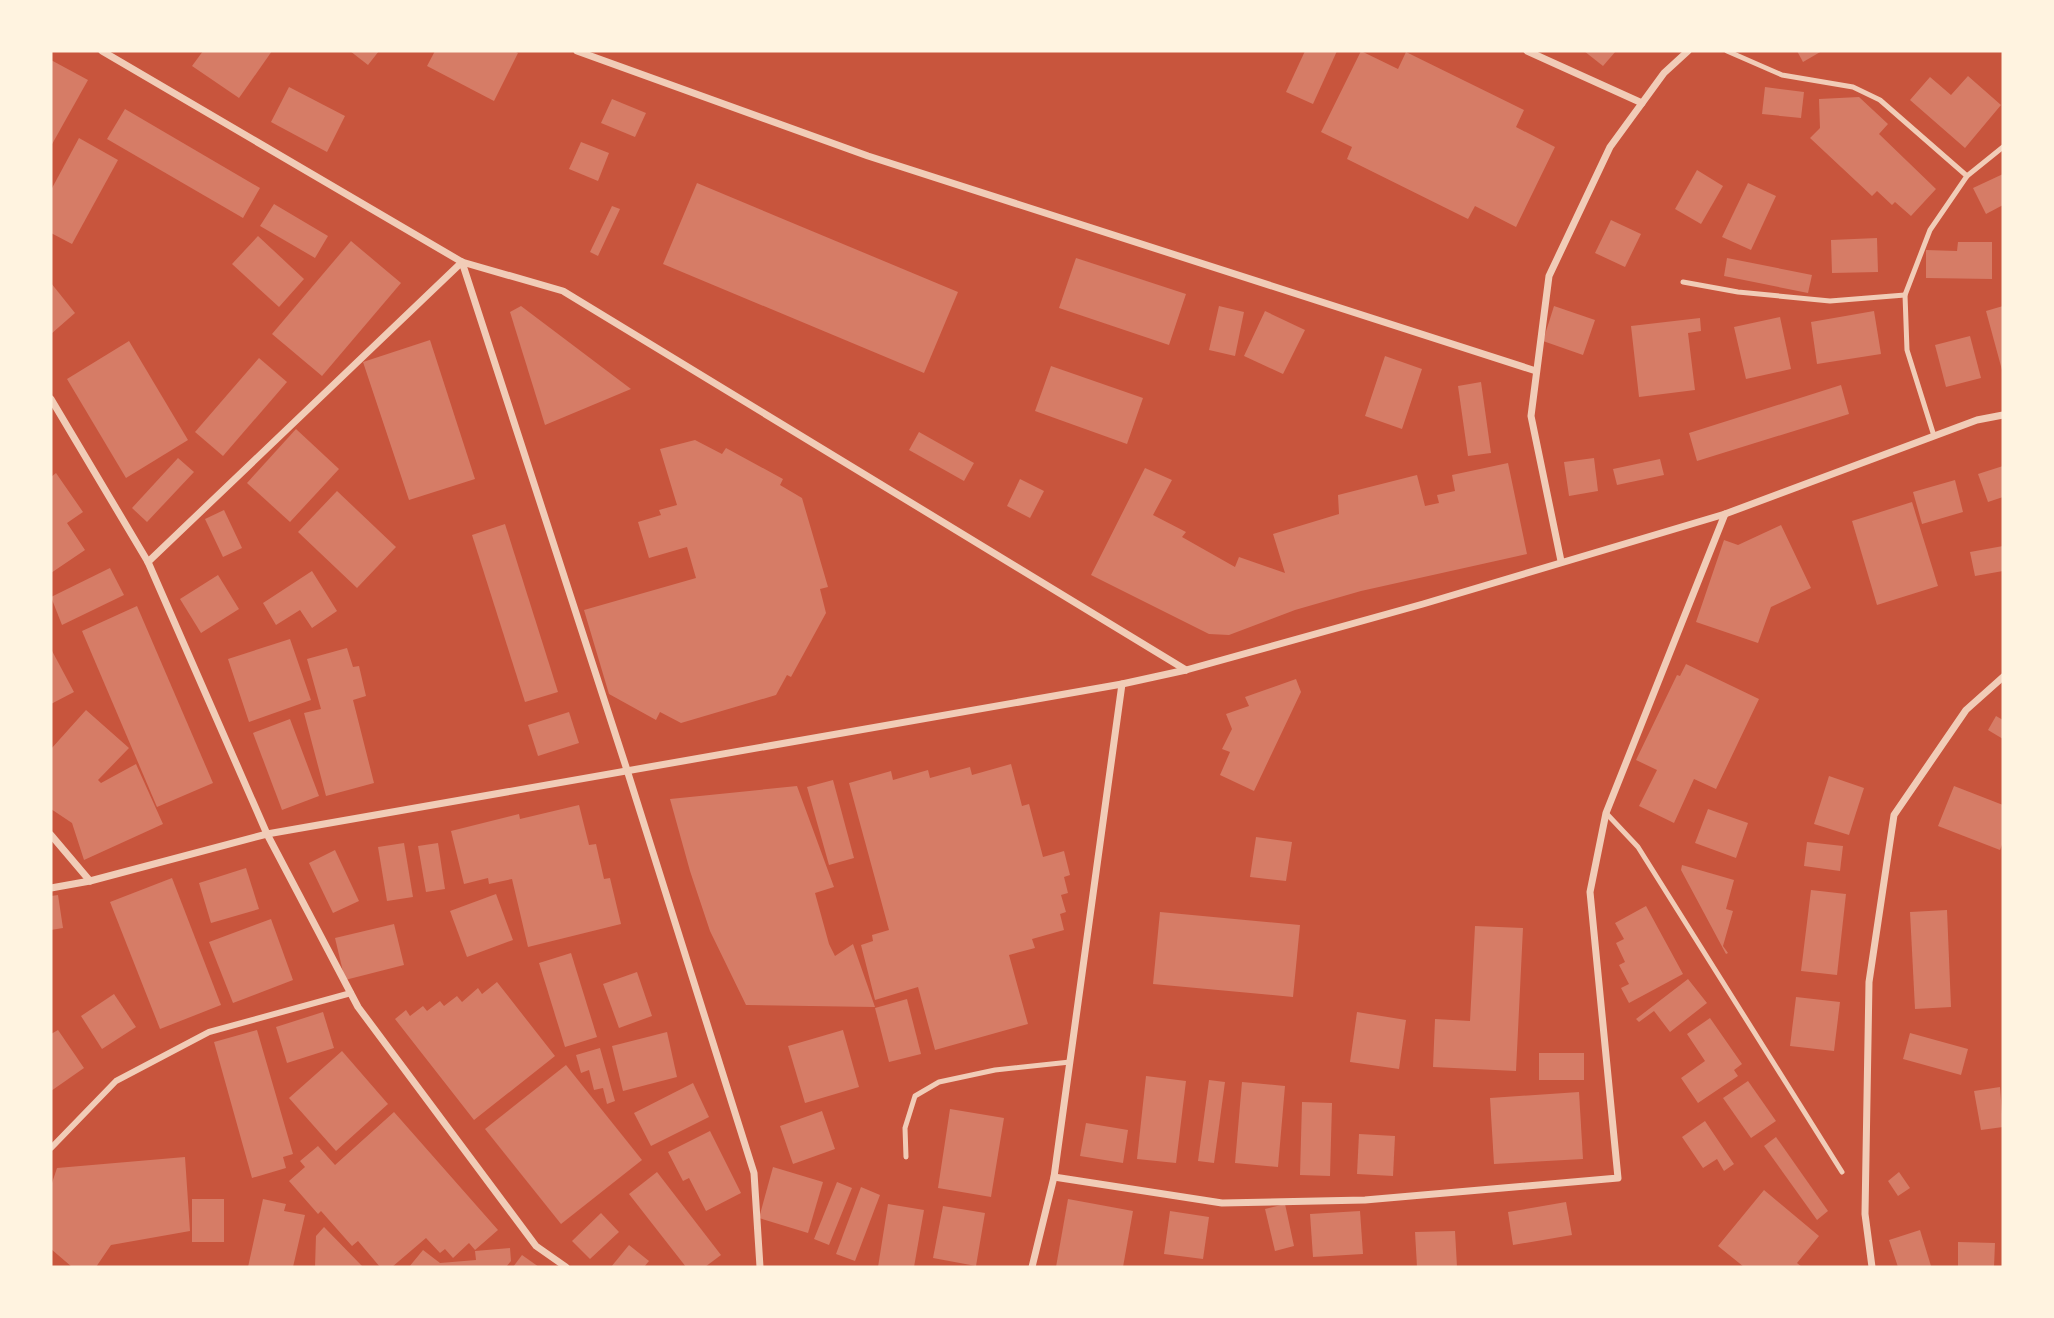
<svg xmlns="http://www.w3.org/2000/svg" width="2054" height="1318" viewBox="0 0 2054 1318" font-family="Roboto,sans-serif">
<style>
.building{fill:#d67c66}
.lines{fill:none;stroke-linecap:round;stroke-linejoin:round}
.service{stroke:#f1ccb7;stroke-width:5}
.pedestrian{stroke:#f1ccb7;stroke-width:6}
.minor{stroke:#f1ccb7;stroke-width:7}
</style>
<rect width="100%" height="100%" fill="#c8553d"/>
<g class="building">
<polygon points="203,51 272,51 239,98 192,66"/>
<polygon points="350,51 379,51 368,65"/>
<polygon points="435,51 514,51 518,53 494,101 427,66"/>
<polygon points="1305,51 1337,51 1313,104 1286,92"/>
<polygon points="1361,51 1398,69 1406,52 1524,110 1516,127 1555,147 1516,227 1475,206 1468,219 1347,159 1352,147 1321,132"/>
<polygon points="1584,51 1616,51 1603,66"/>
<polygon points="1797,51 1822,51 1803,62"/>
<polygon points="51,60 88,80 51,146"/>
<polygon points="1968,76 2001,105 1965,148 1910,100 1930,77 1951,95"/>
<polygon points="289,87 345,116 327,152 271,122"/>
<polygon points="1765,87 1804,92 1801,118 1762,114"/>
<polygon points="1859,97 1888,124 1879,134 1936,189 1911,216 1895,202 1892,205 1877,191 1872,196 1810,138 1820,128 1819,99"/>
<polygon points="612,99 646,113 635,137 601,123"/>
<polygon points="125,109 260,188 243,218 107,139"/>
<polygon points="79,138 118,160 72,244 51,233 51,190"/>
<polygon points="581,142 609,153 598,181 569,169"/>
<polygon points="1697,170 1723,186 1701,224 1675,209"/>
<polygon points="2003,174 2003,205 1986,214 1973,188"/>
<polygon points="697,183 958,292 924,373 663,264"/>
<polygon points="1748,183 1776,196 1751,250 1722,237"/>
<polygon points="274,204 328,236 315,258 260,226"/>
<polygon points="612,206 620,209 598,256 590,252"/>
<polygon points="1611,220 1641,234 1625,267 1595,253"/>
<polygon points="258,236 304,279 279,307 232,264"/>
<polygon points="1877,238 1878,272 1832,273 1831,240"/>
<polygon points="351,241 401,283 322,376 272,334"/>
<polygon points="1958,242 1992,242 1992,279 1926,278 1926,250 1957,251"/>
<polygon points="1076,258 1186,294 1169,345 1059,308"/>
<polygon points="1727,258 1812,275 1808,293 1724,276"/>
<polygon points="51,283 75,313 51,334"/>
<polygon points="521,306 631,389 545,425 510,312"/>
<polygon points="1219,306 1244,312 1235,356 1209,350"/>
<polygon points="1554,306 1595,320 1583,355 1543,341"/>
<polygon points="2003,306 2003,370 2002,370 1986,311"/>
<polygon points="1265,311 1305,330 1283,374 1244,356"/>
<polygon points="1874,311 1881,354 1817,364 1811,322"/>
<polygon points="1780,317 1791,369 1746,379 1734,327"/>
<polygon points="1700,318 1701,331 1688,333 1695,390 1639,397 1631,326"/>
<polygon points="1970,336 1981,378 1946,387 1935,345"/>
<polygon points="430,340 475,479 409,500 363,362"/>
<polygon points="129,341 188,440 126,478 67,379"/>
<polygon points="1385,356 1422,369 1402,429 1365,416"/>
<polygon points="259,358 287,382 223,456 195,432"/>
<polygon points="1051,366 1143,398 1127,444 1035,411"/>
<polygon points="1481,382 1491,453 1468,456 1458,386"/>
<polygon points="1841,385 1849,414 1697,461 1689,433"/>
<polygon points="296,429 339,469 290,522 247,483"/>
<polygon points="919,432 974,463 964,481 909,450"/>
<polygon points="695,440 722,454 726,448 783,479 780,485 802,498 828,587 820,589 826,613 791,677 787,675 776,695 681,723 660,712 656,720 609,694 584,610 696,578 687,547 649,558 638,522 661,515 659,510 677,505 660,449"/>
<polygon points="178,458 194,472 147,522 132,508"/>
<polygon points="1594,458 1598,491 1569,496 1564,462"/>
<polygon points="1660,459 1664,475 1617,485 1613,469"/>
<polygon points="1508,463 1527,554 1361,591 1295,610 1229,635 1209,634 1091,575 1145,468 1172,480 1153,515 1186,532 1182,537 1235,567 1239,557 1285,573 1273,534 1339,514 1338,495 1417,475 1425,506 1439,503 1437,495 1455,491 1452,475"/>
<polygon points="2003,466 2003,497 1988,502 1978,474"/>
<polygon points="56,473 83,512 67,523 85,550 51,573 51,477"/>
<polygon points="1020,479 1044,491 1030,518 1007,506"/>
<polygon points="1955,480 1963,512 1922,524 1913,492"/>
<polygon points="337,491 396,547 357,588 298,532"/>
<polygon points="1912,502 1938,586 1877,605 1852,521"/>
<polygon points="224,510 242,548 223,557 205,519"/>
<polygon points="505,524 558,692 525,702 472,535"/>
<polygon points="1781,525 1811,588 1771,607 1758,643 1696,622 1724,540 1738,545"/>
<polygon points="2003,546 2003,571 1975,576 1970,552"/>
<polygon points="110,568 124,595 62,625 51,597"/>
<polygon points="312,571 337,611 312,628 300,610 276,625 263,603"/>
<polygon points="218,575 239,609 201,633 180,599"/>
<polygon points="137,606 213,783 157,807 82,631"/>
<polygon points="290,639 311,700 249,722 228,659"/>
<polygon points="347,648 353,667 359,666 366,696 353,700 374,783 326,796 304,713 321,709 307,659"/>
<polygon points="51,649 74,692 51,704"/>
<polygon points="1686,664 1759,699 1716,789 1694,779 1674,823 1639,806 1657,770 1636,760 1677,675 1680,676"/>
<polygon points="1296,679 1301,692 1254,791 1220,775 1230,752 1222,749 1232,729 1226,714 1249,706 1245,697"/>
<polygon points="86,710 129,748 98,780 101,783 136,764 163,824 84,860 72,823 51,809 51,749"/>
<polygon points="569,712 579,743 538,756 528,725"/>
<polygon points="1996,716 2003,720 2003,739 1988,730"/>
<polygon points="290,719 319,796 282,810 253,733"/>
<polygon points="1011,764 1022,806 1029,804 1043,857 1064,851 1070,875 1064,877 1068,893 1061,895 1066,912 1060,914 1064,930 1032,939 1035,948 1009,955 1028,1024 935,1050 918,987 875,1000 861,945 873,941 872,935 889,930 849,783 891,771 893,780 928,770 930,778 970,767 972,775"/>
<polygon points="1829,776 1864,788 1849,835 1814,824"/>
<polygon points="833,780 854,858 829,865 807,787"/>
<polygon points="797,786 834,887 815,893 829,944 835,956 853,944 875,1007 746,1005 710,931 690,871 670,799"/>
<polygon points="1954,786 2003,805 2003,842 2000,850 1938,826"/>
<polygon points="579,805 589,845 596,844 604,879 610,878 621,924 528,947 512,879 489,884 488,878 464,884 451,831 519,814 520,819"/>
<polygon points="1708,809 1748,823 1736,858 1695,843"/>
<polygon points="1256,837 1292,842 1286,881 1250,877"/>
<polygon points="1807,842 1843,846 1840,871 1804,866"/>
<polygon points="404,843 413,897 387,901 378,847"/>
<polygon points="438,843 445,889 426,892 418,846"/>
<polygon points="335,850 359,901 333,913 309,863"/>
<polygon points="1682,865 1734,880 1726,909 1733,911 1723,946 1728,953 1726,954 1681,870"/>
<polygon points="246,868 259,909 211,923 199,883"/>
<polygon points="172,878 221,1005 160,1029 110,902"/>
<polygon points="1811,890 1846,894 1837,975 1801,971"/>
<polygon points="496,894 513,940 467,957 450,911"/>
<polygon points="58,895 63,928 51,930 51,896"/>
<polygon points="1646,906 1683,974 1629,1003 1621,988 1629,984 1619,965 1625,962 1616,943 1624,939 1615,923"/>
<polygon points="1947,910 1951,1007 1915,1009 1910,912"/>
<polygon points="1160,912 1300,925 1293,997 1153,984"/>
<polygon points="271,919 293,980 233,1003 209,942"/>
<polygon points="394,924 404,965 345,980 335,938"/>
<polygon points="1475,926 1523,928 1516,1071 1433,1067 1435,1019 1470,1021"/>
<polygon points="571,953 597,1037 565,1047 539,963"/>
<polygon points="637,972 652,1016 619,1028 603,984"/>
<polygon points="1688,979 1707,1003 1670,1032 1654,1011 1639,1022 1636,1019"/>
<polygon points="497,982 555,1056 474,1120 395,1019 406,1010 410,1016 423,1006 427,1011 440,1001 444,1006 457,996 462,1002 478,988 482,994"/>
<polygon points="114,994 136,1027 102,1049 81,1016"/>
<polygon points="1796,997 1840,1002 1834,1051 1790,1046"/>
<polygon points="907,999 921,1054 889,1062 875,1008"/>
<polygon points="323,1012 334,1048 287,1063 276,1027"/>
<polygon points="1357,1012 1406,1020 1399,1069 1350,1062"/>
<polygon points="1710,1018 1742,1064 1734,1070 1738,1076 1698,1103 1681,1078 1705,1061 1687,1034"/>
<polygon points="58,1030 84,1068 51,1091 51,1034"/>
<polygon points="257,1030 293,1154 283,1157 286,1168 252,1178 214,1042"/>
<polygon points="843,1030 859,1087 805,1103 788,1046"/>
<polygon points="667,1032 677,1077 623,1091 612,1046"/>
<polygon points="1910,1033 1968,1049 1961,1075 1903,1059"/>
<polygon points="600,1048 615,1101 607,1104 603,1088 594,1090 589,1070 581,1073 576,1055"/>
<polygon points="342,1051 388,1104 336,1151 289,1098"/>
<rect x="1539" y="1053" width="45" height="27"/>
<polygon points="566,1065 642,1160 561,1224 485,1129"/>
<polygon points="1146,1076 1186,1081 1176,1163 1137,1159"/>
<polygon points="1209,1080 1225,1082 1214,1163 1198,1161"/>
<polygon points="1748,1081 1776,1121 1751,1138 1723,1098"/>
<polygon points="1242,1082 1285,1086 1278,1167 1235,1163"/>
<polygon points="693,1083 709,1117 651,1146 634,1113"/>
<polygon points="2000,1087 2003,1127 1981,1130 1974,1091"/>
<polygon points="1579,1092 1583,1159 1494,1164 1490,1098"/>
<polygon points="1302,1102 1332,1103 1330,1176 1300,1175"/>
<polygon points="950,1109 1004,1118 991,1197 938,1188"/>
<polygon points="822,1111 835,1149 793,1164 780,1126"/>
<polygon points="394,1112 498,1230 475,1250 469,1243 453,1258 445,1249 440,1253 426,1238 392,1267 380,1267 358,1241 352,1246 321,1211 318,1214 289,1181 305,1167 300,1161 318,1146 335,1165"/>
<polygon points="1705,1121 1734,1164 1724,1171 1717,1159 1703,1168 1682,1137"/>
<polygon points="1086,1123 1128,1130 1123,1163 1080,1156"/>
<polygon points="710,1131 741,1193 706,1211 689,1178 683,1181 668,1152"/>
<polygon points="1359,1134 1395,1136 1393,1176 1357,1174"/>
<polygon points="1776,1137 1828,1211 1817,1220 1764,1146"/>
<polygon points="185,1157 190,1231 111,1245 96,1267 72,1267 51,1249 51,1186 57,1168"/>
<polygon points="773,1167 823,1182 808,1233 759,1218"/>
<polygon points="657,1172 721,1255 705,1267 686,1267 629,1194"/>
<polygon points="1899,1172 1910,1188 1898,1196 1888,1181"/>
<polygon points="837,1182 852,1188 829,1245 814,1239"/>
<polygon points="861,1187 880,1195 855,1261 836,1254"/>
<polygon points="1764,1190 1819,1236 1797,1263 1802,1267 1744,1267 1718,1246"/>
<rect x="192" y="1199" width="32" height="43"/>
<polygon points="263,1199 286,1204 284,1211 305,1215 293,1267 248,1267"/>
<polygon points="1068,1199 1133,1211 1123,1267 1056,1267"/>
<polygon points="1566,1202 1572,1235 1513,1245 1508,1212"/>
<polygon points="888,1204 924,1210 914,1267 878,1267"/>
<polygon points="1285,1204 1294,1246 1275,1251 1265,1209"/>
<polygon points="943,1206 985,1213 976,1266 933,1258"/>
<polygon points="1170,1211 1209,1217 1203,1259 1164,1254"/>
<polygon points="1360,1211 1363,1254 1313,1257 1310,1214"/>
<polygon points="601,1213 619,1232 590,1259 572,1241"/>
<polygon points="324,1227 363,1267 315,1267 316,1236"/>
<polygon points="1920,1230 1931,1266 1898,1267 1889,1240"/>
<polygon points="1455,1231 1457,1267 1417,1267 1415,1232"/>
<polygon points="1958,1242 1995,1243 1994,1267 1958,1267"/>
<polygon points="629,1245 649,1261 644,1267 611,1267"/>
<polygon points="510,1248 511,1261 506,1267 409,1267 423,1250 440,1263 476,1260 475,1251"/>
<polygon points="522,1255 539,1267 513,1267"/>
</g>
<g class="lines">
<g class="service">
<polyline points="1727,51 1782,75 1853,87 1880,100 1967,176"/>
<polyline points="1683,282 1738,292 1830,301 1905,295"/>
<polyline points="1934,436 1907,350 1905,295 1930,230 1967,176 2003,147"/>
<polyline points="1606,813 1638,847 1842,1172"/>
<polyline points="906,1157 905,1128 915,1096 939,1082 995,1070 1070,1062"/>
</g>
<polyline class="pedestrian" points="51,1148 116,1081 209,1032 351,993"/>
<g class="minor">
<polyline points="102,51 462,262 563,291 1186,670"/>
<polyline points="577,51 868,156 1536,371"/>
<polyline points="1527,51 1642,103"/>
<polyline points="51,399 148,562 267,834 358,1007 536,1246 566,1267"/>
<polyline points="1561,561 1531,416 1549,276 1610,147 1664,73 1688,51"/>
<polyline points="148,562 462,262 627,770 754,1173 760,1267"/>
<polyline points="51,835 90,881"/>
<polyline points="51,888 90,881 267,834 1122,684 1186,670 1423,604 1725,514 1977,420 2003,415"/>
<polyline points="1054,1177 1222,1203 1365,1200 1618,1178 1590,892 1606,813 1725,514"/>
<polyline points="1032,1267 1054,1177 1122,684"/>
<polyline points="1872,1267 1865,1214 1869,982 1894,815 1966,710 2003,677"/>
</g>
</g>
<rect width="2054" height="1318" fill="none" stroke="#fff3e0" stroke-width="105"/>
</svg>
